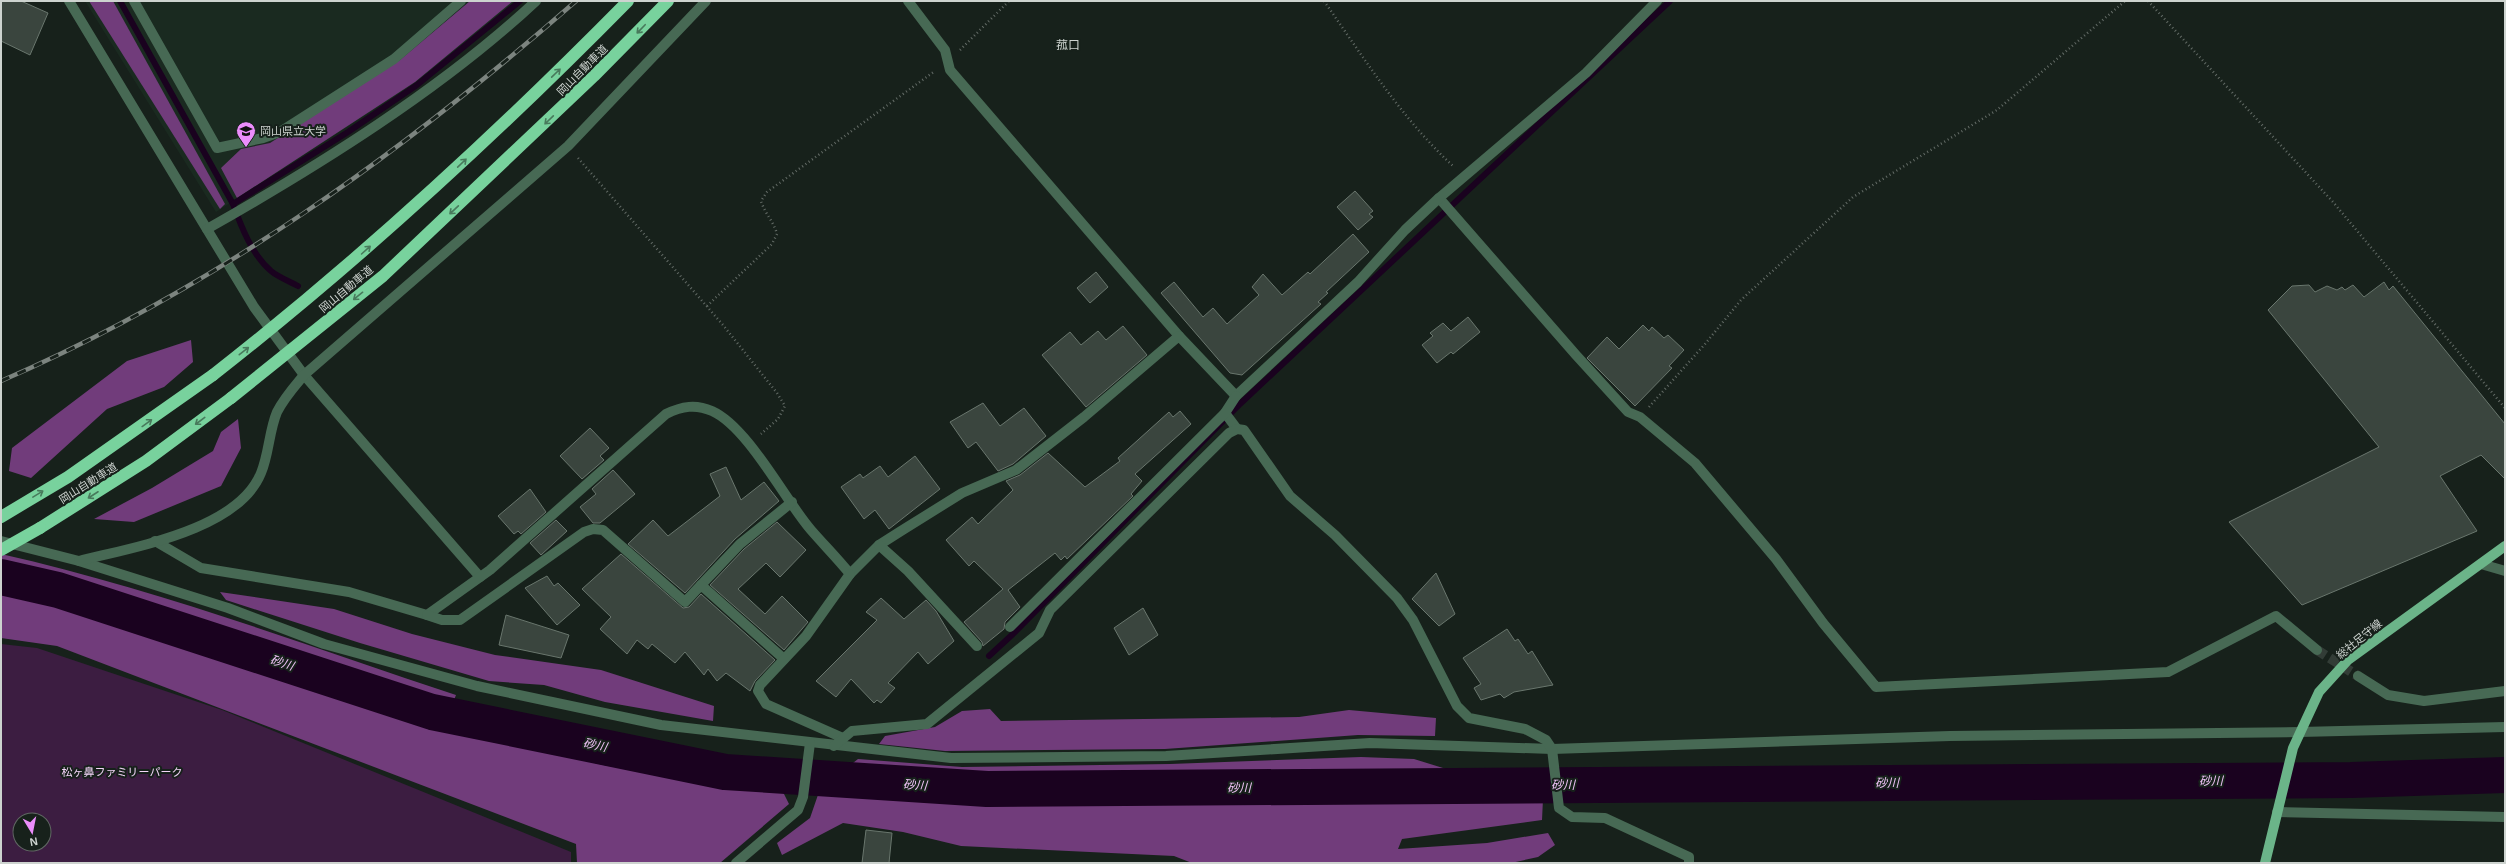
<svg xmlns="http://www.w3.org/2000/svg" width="2506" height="864" viewBox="0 0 2506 864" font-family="Arial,'Noto Sans JP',sans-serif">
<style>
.built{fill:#1a2a20}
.green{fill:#3c1d41;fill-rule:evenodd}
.forest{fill:#713c7b}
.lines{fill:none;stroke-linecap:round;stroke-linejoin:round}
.stream{stroke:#1a021f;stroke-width:6}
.river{stroke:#1a021f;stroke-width:36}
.building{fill:#3a453e;stroke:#69766d}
.minor-tunnel{stroke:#323c36;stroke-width:10;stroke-dasharray:10 5;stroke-linecap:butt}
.path{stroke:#646c67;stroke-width:2.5;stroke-dasharray:1 3;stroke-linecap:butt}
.minor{stroke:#476954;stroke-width:10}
.major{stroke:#6bb489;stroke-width:10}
.highway{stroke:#78d29d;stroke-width:12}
.rail-casing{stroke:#7c847f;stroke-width:4.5}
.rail{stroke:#17211b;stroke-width:3;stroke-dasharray:9;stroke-linecap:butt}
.highway-bridge{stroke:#78d29d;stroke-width:12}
.oneway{stroke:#487a5c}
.labels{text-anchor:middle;stroke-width:4;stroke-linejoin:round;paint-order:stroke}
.street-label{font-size:11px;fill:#cdd3cf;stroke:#17211b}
.poi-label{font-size:11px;fill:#cdd3cf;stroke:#17211b;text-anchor:start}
.park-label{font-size:11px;fill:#f3d4f8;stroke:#17211b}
.neighbourhood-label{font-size:12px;fill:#cdd3cf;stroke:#17211b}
.water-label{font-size:12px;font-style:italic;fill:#f3c5fa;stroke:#17211b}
</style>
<rect width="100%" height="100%" fill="#17211b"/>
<polygon class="built" points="85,1 516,1 415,83 216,212"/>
<path class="green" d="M1 644 37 648 222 710 571 852V863H1ZM20 820H44V844H20Z"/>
<g class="forest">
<polygon points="89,1 113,1 225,204 220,209"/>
<polygon points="470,1 513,1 415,82 237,198 221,168 241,149 270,143 400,60"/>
<polygon points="191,340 193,362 164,387 107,409 31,478 9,471 12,448 127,361"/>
<polygon points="238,419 241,448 221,486 134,522 94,519 152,488 213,451 221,432"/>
<path d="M1 554C156 589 306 645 456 695L443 729 608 766 764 783 780 786 789 804 720 863H577L576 844 57 646 1 638Z"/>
<polygon points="220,592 334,609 412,634 495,655 601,670 714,706 713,721 605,702 544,685 489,681 360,643 226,600"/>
<polygon points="990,709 1001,721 1299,717 1349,710 1436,718 1435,736 1358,735 1165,749 945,751 879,744 885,736 935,727 962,711"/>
<polygon points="1361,757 1414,759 1543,799 1542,820 1402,839 1398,849 1487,843 1548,833 1555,845 1538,857 1511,863 1192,863 1174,856 961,846 903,832 843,823 782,855 777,843 810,818 820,789 858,759 962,767 1170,764"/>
</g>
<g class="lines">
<g class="stream">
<path d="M120 1 233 204C241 226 252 255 271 271 278 277 289 281 298 286"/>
<polyline points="233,204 348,132 417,85 520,1"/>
<polyline points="989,656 1013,634 1240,404 1670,1"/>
</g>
<polyline class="river" points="1,577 58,590 432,712 725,772 987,789 2351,780 2505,775"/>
</g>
<g class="building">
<polygon points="1,1 21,1 48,13 30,55 1,41"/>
<polygon points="1355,191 1373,211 1369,214 1373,217 1358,230 1337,207"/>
<polygon points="1353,234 1369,252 1326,292 1328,293 1318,302 1321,304 1242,375 1230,373 1161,293 1174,282 1203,317 1213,308 1227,324 1259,295 1252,287 1263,274 1282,295 1308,272 1310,274"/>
<polygon points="1096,272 1108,287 1090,303 1077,288"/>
<polygon points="2384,282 2389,290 2393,286 2505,424 2505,479 2481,455 2440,476 2477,531 2302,605 2229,522 2379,447 2268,310 2292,286 2309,285 2315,292 2327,286 2337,290 2342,287 2345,290 2353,285 2364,297"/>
<polygon points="1468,317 1480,332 1453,354 1451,352 1437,363 1422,345 1433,336 1430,333 1443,323 1451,331"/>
<polygon points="1643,325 1649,331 1652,327 1664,338 1668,335 1684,350 1669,366 1672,368 1635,406 1587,358 1607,337 1619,349"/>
<polygon points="1123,326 1147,355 1086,407 1042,355 1070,332 1081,345 1098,331 1106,340"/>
<polygon points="983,403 1000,426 1024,408 1046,436 1013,464 998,471 976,442 968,448 950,422"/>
<polygon points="1180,411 1191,424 1135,474 1142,481 1131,494 1133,496 1067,559 1065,556 1061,560 1055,553 1008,590 1020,607 1005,622 1004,629 983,646 982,642 964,622 1003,589 974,561 969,566 946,540 972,517 978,524 1013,490 1006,481 1020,475 1048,453 1085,487 1120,461 1118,458 1169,412 1173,417"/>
<polygon points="590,428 609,448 600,456 604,460 582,479 560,456"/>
<polygon points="915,456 940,489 889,529 875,510 864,519 841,487 860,474 863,478 880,466 888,477"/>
<polygon points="726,467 741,500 764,482 779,501 735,539 685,593 628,544 653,520 668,536 720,496 710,474"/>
<polygon points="613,470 635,494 600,523 593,523 580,507 596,494 592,489"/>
<polygon points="530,489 546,512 521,534 518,531 514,534 498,516"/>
<polygon points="556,520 567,531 541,555 530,543"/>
<polygon points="777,522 806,550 780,577 766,563 738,589 765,614 782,596 808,622 784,650 710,585 744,549"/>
<polygon points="621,554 683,608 689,607 701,594 775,660 755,681 750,691 726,673 717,681 708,669 704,675 685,652 675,663 652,644 648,649 637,640 627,654 600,629 611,617 582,589"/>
<polygon points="1436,573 1455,614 1439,626 1412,599"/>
<polygon points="547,576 554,586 558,583 580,605 557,625 525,588"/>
<polygon points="881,598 904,619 926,600 936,611 954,641 928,664 918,652 888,683 895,688 881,703 877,700 874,703 851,679 836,697 816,681 877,620 866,612"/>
<polygon points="1143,608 1158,635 1129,655 1114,628"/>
<polygon points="506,615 569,635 561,658 499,645"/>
<polygon points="1507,629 1515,641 1518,639 1528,654 1532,651 1553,685 1514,692 1504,698 1500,694 1481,700 1474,688 1481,684 1463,658"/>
<polygon points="866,830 892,833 889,863 862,863"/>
</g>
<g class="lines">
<polyline class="minor-tunnel" points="2317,650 2358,676"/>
<g class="path">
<path d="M1324 1C1364 58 1402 119 1454 167"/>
<polyline points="2148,1 2333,202 2505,408"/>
<polyline points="960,50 1009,1"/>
<polyline points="578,158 723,325 777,393 785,406 778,419 761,434"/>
<path d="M707 306 772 244 777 234C774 222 765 214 761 201L767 192 935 71"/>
<polyline points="1649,407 1705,344 1741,300 1853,197 1997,110 2125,1"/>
</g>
<g class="minor">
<polyline points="69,1 254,307 304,375 480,577"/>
<polyline points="134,1 217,148 263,138 280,132 394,59 461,1"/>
<polyline points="908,1 945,50 950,70 1179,336"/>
<polyline points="1439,198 1576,355 1628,412 1640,417 1695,463 1776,559 1823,623 1876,687 2168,672 2276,616 2317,650"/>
<path d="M207 229C318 166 442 89 536 1"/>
<polyline points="1225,413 1237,429"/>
<polyline points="1,541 79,561 228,608 324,644 477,686 661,725 951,758 1166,756 1370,743 1552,749 1950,736 2300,732 2505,727"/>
<path d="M155 541 201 568 349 592 427 615 490 570 666 414C682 406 696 404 712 411 748 427 785 500 811 530 824 545 838 559 850 574L879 545 901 531 962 493 1016 470 1084 417 1179 336 1236 396 1358 282 1405 230 1439 198 1586 73 1657 1"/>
<polyline points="879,545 908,571 977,646"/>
<path d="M79 561C134 547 238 530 261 473 269 454 269 431 277 412 284 398 294 387 304 375L568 146 706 1"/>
<polyline points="2481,564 2505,571"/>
<polyline points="701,585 740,544 792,502"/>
<polyline points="427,615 442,620 460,620 584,532 593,529 603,530 685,602 701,585 784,659"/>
<polyline points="1010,627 1225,413 1236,396"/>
<polyline points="2358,676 2388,695 2424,701 2505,691"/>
<polyline points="843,738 766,704 758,691 760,685 806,636 850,574"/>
<polyline points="834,746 852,731 927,724 1039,633 1050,610 1229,433 1237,429 1244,430 1290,496 1335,535 1397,598 1413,620 1457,706 1469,718 1525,729 1546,740 1552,749 1559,808 1572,817 1605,818 1689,857 1689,863"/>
<polyline points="2277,812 2505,817"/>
<polyline points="736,863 798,810 803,797 810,743"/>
</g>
<polyline class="major" points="2265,863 2293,748 2319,692 2348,660 2505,546"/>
<g class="highway">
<polyline points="1,517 68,477 213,375"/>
<polyline points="40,528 146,461 231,398"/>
</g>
<g class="rail-casing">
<path id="rail" d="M1 381C214 289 402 153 576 1"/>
</g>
<use href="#rail" class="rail"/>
<g class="highway-bridge">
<path d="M213 375C360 260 497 134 628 1"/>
<polyline points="231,398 383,276 594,76 668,1"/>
<polyline points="1,550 40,528"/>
</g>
</g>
<defs><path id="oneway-shaft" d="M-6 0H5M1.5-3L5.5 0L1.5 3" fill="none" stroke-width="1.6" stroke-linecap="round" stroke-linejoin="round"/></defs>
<g class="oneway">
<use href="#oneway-shaft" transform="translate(641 29) rotate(134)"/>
<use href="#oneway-shaft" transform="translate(556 73) rotate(-44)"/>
<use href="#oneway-shaft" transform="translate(549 120) rotate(136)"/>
<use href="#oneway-shaft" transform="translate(462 163) rotate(-44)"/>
<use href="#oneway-shaft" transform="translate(454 210) rotate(137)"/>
<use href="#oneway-shaft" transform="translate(366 250) rotate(-42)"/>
<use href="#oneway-shaft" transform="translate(358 296) rotate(141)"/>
<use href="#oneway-shaft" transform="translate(244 351) rotate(-38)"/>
<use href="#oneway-shaft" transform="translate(200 421) rotate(143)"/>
<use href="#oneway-shaft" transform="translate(147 423) rotate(-36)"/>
<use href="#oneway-shaft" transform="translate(38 494) rotate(-31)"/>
<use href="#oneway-shaft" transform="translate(93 495) rotate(147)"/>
</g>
<defs>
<g id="university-pin" transform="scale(1)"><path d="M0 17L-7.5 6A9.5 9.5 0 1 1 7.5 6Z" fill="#eb8dfb" stroke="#17211b"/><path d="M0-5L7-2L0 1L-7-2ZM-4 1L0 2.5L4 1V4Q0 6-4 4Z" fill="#111"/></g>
</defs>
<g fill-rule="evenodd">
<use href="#university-pin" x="246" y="131"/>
</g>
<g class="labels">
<g class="street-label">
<text transform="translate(582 70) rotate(-45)" y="4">岡山自動車道</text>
<text transform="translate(346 289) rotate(-40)" y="4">岡山自動車道</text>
<text transform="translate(88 483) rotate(-32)" y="4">岡山自動車道</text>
<text transform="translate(2359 639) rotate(-39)" y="4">総社足守線</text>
</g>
<g class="poi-label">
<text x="260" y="135">岡山県立大学</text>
</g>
<g class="park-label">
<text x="122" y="776">松ヶ鼻ファミリーパーク</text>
</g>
<g class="neighbourhood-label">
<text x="1068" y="49">菰口</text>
</g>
<g class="water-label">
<text transform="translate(282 663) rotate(18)" y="4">砂川</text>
<text transform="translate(595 745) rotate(12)" y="4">砂川</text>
<text x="2211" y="785">砂川</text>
<text x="1887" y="787">砂川</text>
<text transform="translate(915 785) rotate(4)" y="4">砂川</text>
<text x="1563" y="789">砂川</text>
<text x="1239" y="792">砂川</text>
</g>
</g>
<rect width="2506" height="864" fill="none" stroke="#cdd3cf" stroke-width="4"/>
<g transform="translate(32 832) rotate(170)"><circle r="19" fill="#17211b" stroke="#606863"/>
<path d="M0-3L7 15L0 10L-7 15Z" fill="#eb8dfb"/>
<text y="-6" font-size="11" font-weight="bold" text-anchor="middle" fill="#cdd3cf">N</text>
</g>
</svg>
